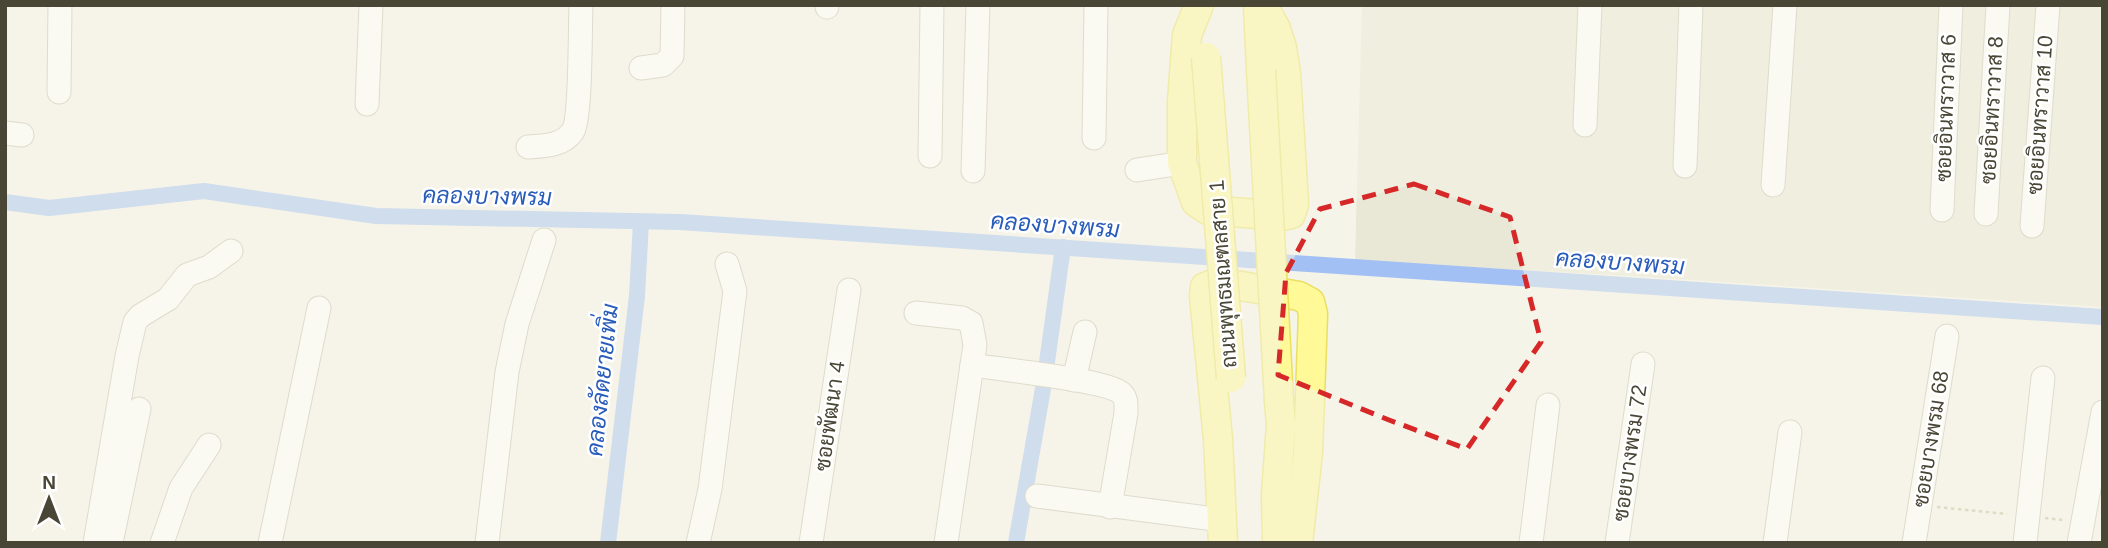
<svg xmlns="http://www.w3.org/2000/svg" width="2108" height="548" viewBox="0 0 2108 548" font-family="Arial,Sarabun,sans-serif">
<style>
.residential{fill:#e9e7d6}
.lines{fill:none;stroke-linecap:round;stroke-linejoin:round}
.canal{stroke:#a2c0f4;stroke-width:16}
.minor-casing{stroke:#c1beaa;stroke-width:25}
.major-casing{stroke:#eadf61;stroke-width:31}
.path{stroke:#c3be9b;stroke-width:2.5;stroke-dasharray:3.5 3.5;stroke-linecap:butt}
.minor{stroke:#fff;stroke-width:23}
.major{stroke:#fff997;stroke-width:28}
.major-bridge-casing{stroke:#eadf61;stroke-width:31;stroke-linecap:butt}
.major-bridge{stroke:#fff997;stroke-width:28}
.marked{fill:none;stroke:#d62828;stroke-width:5;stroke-dasharray:14 9;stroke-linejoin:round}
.labels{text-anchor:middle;stroke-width:5;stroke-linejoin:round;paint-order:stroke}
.street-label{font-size:21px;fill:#494636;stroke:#fff}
.water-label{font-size:23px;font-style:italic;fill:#295cba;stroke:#fff}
</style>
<rect width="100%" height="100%" fill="#f5f4e8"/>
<polygon class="residential" points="1362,5 2103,6 2103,307 1631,276 1355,261"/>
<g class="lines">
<g class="canal">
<polyline points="5,202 49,208 204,191 376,216 680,222 2103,317"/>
<polyline points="1047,362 1063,247"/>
<polyline points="608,543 637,296 641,222"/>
<polyline points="1016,543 1044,383"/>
</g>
<g class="minor-casing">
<g id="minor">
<polyline points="827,7 827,5"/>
<polyline points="641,68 663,65 672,56 673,5"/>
<polyline points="59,92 60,5"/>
<polyline points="367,104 371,5"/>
<polyline points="1585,125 1590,5"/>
<polyline points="5,133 22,135"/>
<polyline points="1094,138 1096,5"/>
<path d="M528 147C544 146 563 146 573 131 581 118 580 26 581 5"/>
<polyline points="930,156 932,5"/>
<polyline points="1685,166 1691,5"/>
<polyline points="1137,170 1182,163"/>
<polyline points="973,171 978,5"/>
<polyline points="1773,185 1785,5"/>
<polyline points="1942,210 1951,5"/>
<polyline points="1986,214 1998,5"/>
<polyline points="2032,226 2048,5"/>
<polyline points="916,313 962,318 971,323 975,345 972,365"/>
<polyline points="1074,380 1085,332"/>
<polyline points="1037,496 1222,520"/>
<polyline points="95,543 127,356 135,322 140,316 168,299 187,275 209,267 231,251"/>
<polyline points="111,543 139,409"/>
<polyline points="162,543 181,488 209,445"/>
<polyline points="270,543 319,308"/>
<polyline points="487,543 507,372 517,324 544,240"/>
<polyline points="698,543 710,489 735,291 727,264"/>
<polyline points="811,543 849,290"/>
<path d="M946 543 972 365C997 369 1107 380 1121 393 1127 398 1126 405 1126 413L1110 507"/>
<polyline points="1531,543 1548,405"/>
<polyline points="1617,543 1643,364"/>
<polyline points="1775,543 1790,432"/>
<polyline points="1914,543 1947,336"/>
<polyline points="2025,543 2043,378"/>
<polyline points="2079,543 2103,412"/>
</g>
</g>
<g class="major-casing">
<g id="major">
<polyline points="1199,5 1187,35 1182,102 1182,163 1196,202 1208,210 1282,216 1291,214 1294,204 1286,73 1282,48 1276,29 1263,5"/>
<polyline points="1258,5 1261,70"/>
<polyline points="1223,543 1218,439 1204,296 1205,287 1218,282 1299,296 1310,302 1313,314 1308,452 1298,543"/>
<polyline points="1277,543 1276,494 1281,425 1279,401"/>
</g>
</g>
<g class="path">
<polyline points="1937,507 2007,514"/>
<polyline points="2045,518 2063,520"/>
</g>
<use href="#minor" class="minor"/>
<use href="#major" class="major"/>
<g class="major-bridge-casing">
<g id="major-bridge">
<polyline points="1206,57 1231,378"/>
<polyline points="1261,70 1279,401"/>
</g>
</g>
<use href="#major-bridge" class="major-bridge"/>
</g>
<path d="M0 0H2108V548H0ZM1414 184 1510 217 1541 342 1467 449 1389 420 1278 375 1286 273 1320 209Z" fill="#f5f4e8" fill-opacity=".55" fill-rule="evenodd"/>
<path class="marked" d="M1414 184 1510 217 1541 342 1467 449 1389 420 1278 375 1286 273 1320 209Z"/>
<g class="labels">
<g class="street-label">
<text transform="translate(1946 108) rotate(-88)" y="7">ซอยอินทราวาส 6</text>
<text transform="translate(1992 110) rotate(-87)" y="7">ซอยอินทราวาส 8</text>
<text transform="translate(2040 115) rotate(-86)" y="7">ซอยอินทราวาส 10</text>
<text transform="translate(1223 274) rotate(-94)" y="7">ถนนพุทธมณฑลสาย 1</text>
<text transform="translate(830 416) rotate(-82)" y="7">ซอยพัฒนา 4</text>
<text transform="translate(1931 439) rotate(-81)" y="7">ซอยบางพรม 68</text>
<text transform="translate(1630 453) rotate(-82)" y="7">ซอยบางพรม 72</text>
</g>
<g class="water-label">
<text transform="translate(487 196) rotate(1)" y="8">คลองบางพรม</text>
<text transform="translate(1055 225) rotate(4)" y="8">คลองบางพรม</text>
<text transform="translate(1620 262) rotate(4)" y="8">คลองบางพรม</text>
<text transform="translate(602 380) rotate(-84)" y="8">คลองลัดยายเพิ่ม</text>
</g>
</g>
<rect width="2108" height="548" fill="none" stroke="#494636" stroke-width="14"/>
<g transform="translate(49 499)" stroke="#ffffff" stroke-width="5" paint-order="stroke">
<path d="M0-5L12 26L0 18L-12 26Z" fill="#494636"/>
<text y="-10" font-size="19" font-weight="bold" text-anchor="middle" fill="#494636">N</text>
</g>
</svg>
